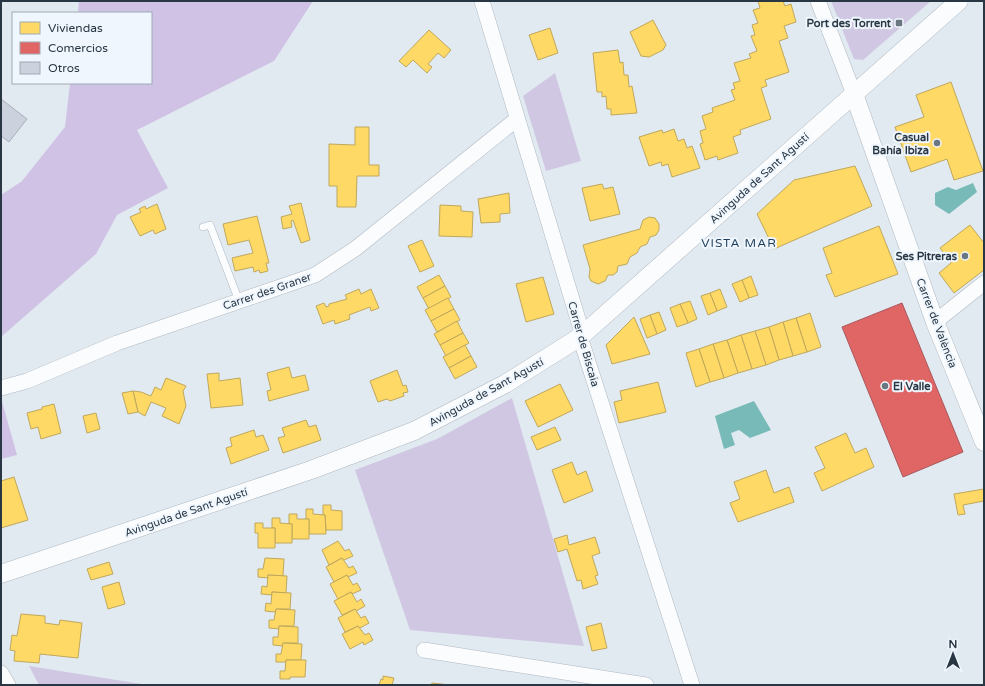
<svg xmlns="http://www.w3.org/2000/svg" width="985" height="686" viewBox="0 0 985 686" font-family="'Varela Round',sans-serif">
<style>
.green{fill:#d0c7e3}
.forest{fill:#cfc2e5}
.water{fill:#78bab7}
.homes{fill:#ffd966;stroke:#bfa85c}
.shops{fill:#e06666;stroke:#a9585c}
.building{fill:#cbd2dd;stroke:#aab0bb}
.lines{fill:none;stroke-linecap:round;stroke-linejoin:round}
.service-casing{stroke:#afb8c2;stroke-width:8}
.minor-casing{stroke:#afb8c2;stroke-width:16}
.tertiary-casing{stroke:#afb8c2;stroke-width:19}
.service{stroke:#fbfcfd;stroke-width:7}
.minor{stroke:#fbfcfd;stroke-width:15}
.tertiary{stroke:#fbfcfd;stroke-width:18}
.poi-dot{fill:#6a7681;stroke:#eff6fd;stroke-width:1.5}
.labels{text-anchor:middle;stroke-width:4;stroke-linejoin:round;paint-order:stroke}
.poi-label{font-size:11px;font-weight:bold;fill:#293744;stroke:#eff6fd;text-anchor:end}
.street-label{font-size:11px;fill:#293744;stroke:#eff6fd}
.neighbourhood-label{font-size:12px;letter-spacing:1px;fill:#1f3d58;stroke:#eff6fd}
</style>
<rect width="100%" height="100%" fill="#e2eaf1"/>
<g class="green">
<polygon points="831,1 931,1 863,60 854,59"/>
<polygon points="555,73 581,161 546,171 523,96"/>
<polygon points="512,398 584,646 410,630 355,470 437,439"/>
<polygon points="29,666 148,685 39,685"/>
</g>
<g class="forest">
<polygon points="79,1 313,1 274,61 137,130 168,188 117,215 96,254 1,337 1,195 22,181 65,127 70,83 151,83 151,13 78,13"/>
<polygon points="1,398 17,455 1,459"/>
</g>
<g class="water">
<polygon points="973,183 977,192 949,214 935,205 935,193 948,187 956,190"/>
<polygon points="754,401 771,430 750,438 739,430 731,433 735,445 724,449 715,416"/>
</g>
<g class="homes">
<polygon points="758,1 783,1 785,6 791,4 796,22 784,26 788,38 779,41 789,72 765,80 767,86 761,88 771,119 740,130 741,134 733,137 738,153 718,160 717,156 705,160 700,144 703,143 700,131 706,129 702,116 713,112 712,108 735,100 731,90 735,89 733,83 740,81 734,63 751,58 749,54 757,51 751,36 755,35 752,25 758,23 753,10 760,8"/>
<polygon points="653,20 666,45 663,50 649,57 641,56 630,32"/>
<polygon points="550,28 558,53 538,60 529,35"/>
<polygon points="429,30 451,50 444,58 438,53 428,64 432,67 427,73 413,60 406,67 399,61"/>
<polygon points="618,50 620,63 623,62 624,75 628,75 629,87 632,86 637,113 611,115 611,109 607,109 606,96 602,97 602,92 597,92 593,53"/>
<polygon points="951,82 983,171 954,180 947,159 911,172 895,127 924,117 916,95"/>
<polygon points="355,127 369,127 369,165 379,165 379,176 357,176 356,207 337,207 337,186 329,186 329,144 355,145"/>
<polygon points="674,129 678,141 684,139 687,148 692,146 700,168 672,177 668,164 662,166 661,162 649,166 639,137 662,130 663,133"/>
<polygon points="855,166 872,206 774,249 757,214 794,180"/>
<polygon points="602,184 604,189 613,187 620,214 590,221 582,188"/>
<polygon points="509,193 510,213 500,214 500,222 481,223 478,199"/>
<polygon points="301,203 310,240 301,243 293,220 291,221 292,227 283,229 281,217 292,214 289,206"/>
<polygon points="157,204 166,229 155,234 153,230 140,236 130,217 141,212 139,209 145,206 146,209"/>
<polygon points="440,205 461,206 461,211 473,212 472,237 439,236"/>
<polygon points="257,216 269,263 266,263 268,271 260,273 259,270 254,272 253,267 235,271 232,258 253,253 249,240 228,245 223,224"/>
<polygon points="649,217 655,218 659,224 659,230 656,235 650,237 647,244 640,247 637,253 630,257 627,264 618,266 617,272 613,275 608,275 605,281 598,284 591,281 589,277 590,269 583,245 640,229 643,220"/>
<polygon points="970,225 984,243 984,270 954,293 939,273 951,263 940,248"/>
<polygon points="879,226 898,274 835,297 826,275 832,273 823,248"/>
<polygon points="422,240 434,266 420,272 408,246"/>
<polygon points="439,275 445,286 423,298 417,287"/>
<polygon points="751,276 758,295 749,298 742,280"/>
<polygon points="543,277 554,314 526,322 516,284"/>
<polygon points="742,280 749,298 740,302 732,284"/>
<polygon points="445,286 451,297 429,309 423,298"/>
<polygon points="359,289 361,294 371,289 379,308 371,311 370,307 349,315 350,319 335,324 334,320 323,324 316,306 324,303 326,307 329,306 329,304 347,299 345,295"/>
<polygon points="720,289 727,307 717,311 710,293"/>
<polygon points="710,293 717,311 708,315 701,296"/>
<polygon points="448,298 454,309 431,321 425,310"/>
<polygon points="690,301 697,319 688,323 680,304"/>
<polygon points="680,304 688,323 677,327 670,308"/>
<polygon points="454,309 460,320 437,332 431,321"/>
<polygon points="659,312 666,330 657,334 650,315"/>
<polygon points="810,313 821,347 807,352 796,318"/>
<polygon points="650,315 657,334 647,338 640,319"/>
<polygon points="634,317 650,354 612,364 606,345"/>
<polygon points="796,318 807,352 793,356 783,322"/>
<polygon points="457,321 463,333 440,345 434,334"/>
<polygon points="783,322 793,356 779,360 769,327"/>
<polygon points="769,327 779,360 766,365 755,331"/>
<polygon points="755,331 766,365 752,369 741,335"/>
<polygon points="463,333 469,343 446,356 440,345"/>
<polygon points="741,335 752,369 738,373 727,340"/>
<polygon points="727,340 738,373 724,378 713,344"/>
<polygon points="713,344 724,378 710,382 699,349"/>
<polygon points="465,345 471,356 449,368 443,357"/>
<polygon points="699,349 710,382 696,387 686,353"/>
<polygon points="471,356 477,367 455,379 449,368"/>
<polygon points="289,367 292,378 305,375 309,390 269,401 267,391 271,390 267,373"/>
<polygon points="397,370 403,386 406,385 408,392 403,393 404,396 390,401 387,399 378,402 370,381"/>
<polygon points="219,373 219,381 240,378 243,405 211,408 207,374"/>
<polygon points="166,378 186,386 183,391 186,406 179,424 162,416 166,408 151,402 145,416 138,412 133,391 141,392 151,396 155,387 161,390"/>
<polygon points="658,382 666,412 619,423 614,402 622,400 620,391"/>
<polygon points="560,384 573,410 538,427 525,401"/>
<polygon points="133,391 138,412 128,414 122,393"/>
<polygon points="54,404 61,433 41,439 38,427 31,429 27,413 42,409 42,407"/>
<polygon points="96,413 100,429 87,433 83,416"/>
<polygon points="306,420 309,427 316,425 321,440 283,453 278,438 285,436 282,428"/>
<polygon points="555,427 561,440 537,450 531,437"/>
<polygon points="254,430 256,437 263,435 269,450 231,464 226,448 232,446 230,438"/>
<polygon points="846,433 855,453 866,448 874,467 822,491 814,473 825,468 815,447"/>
<polygon points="572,462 577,475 586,471 593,491 564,503 552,470"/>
<polygon points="766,470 774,493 789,487 794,502 738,522 730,503 740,499 734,482"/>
<polygon points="14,477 28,520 1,528 1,481"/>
<polygon points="984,489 984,501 963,505 965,514 958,515 954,494"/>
<polygon points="323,505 331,505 331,510 342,511 342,530 326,530 325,515 323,515"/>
<polygon points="306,509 313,509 313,514 325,515 326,534 309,534 309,519 306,519"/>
<polygon points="289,514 297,514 297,519 309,519 309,539 292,539 292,524 289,524"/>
<polygon points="272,518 280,518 280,523 292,524 292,543 275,543 275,528 272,528"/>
<polygon points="255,523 263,523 263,528 275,528 275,548 258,548 258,533 255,533"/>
<polygon points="567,535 569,545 595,537 600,553 592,556 598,575 595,576 598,584 583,589 581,580 577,581 567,549 558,552 554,539"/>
<polygon points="338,541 345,551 349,549 353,556 344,560 342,558 329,565 322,550"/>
<polygon points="265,558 284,559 283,576 268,575 268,578 258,577 258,569 263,569"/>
<polygon points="342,558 349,568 353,566 357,573 348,577 347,575 334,582 326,567"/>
<polygon points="109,562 113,574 91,580 87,569"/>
<polygon points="268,575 287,576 286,593 272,592 272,595 261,594 262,586 267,587"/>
<polygon points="347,575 353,585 357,583 361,590 352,594 351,592 338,599 330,584"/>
<polygon points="119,582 125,604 108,609 102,587"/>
<polygon points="272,592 291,593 290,609 276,609 275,612 265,611 266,603 271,604"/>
<polygon points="351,592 357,602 361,599 365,606 356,611 355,609 342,615 334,601"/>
<polygon points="276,609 295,610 294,626 279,626 279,629 269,628 269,620 274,620"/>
<polygon points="355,609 361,618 365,616 369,623 360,628 358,626 345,632 338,618"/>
<polygon points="21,614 45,616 45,623 59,625 60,620 82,623 78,658 40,654 39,663 14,661 15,651 10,650 12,635 17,636"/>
<polygon points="601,623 607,648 592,651 586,627"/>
<polygon points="279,626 298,627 298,643 283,643 283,646 273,645 273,637 278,637"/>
<polygon points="358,626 365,635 369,633 373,640 364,645 363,642 350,649 342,634"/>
<polygon points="283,643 302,644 301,660 286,660 286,662 276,662 276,654 281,654"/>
<polygon points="286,660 306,660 305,677 290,677 290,679 280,679 280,671 285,671"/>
<polygon points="383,676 394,678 392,685 379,685 381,679 383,680"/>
<polygon points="432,683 450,685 431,685"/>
</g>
<polygon class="shops" points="902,303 963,452 903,477 842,327"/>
<polygon class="building" points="1,99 27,119 9,142 1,136"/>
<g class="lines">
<g class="service-casing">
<polyline id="service" points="203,227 210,225 239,301"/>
</g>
<g class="minor-casing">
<g id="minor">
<polyline points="482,1 580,326 580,337 692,685"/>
<polyline points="818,1 854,94"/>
<polyline points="935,322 984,283"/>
<polyline points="1,388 27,381 117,343 315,275 355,249 517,119"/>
<polyline points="424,650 646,685"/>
<polyline points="1,673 8,685"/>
</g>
</g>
<g class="tertiary-casing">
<g id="tertiary">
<polyline points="854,94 935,322 984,442"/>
<polyline points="1,574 311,470 414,431 505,384 580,337 959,1"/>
</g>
</g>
<use href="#service" class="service"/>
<use href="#minor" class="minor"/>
<use href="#tertiary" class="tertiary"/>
</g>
<g class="poi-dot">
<rect x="895" y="19" width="8" height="8" rx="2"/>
<circle cx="937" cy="143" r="4"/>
<circle cx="965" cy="256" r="4"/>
<circle cx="885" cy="386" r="4"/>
</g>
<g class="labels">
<g class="poi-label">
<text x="891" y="27">Port des Torrent</text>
<text x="929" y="141">Casual<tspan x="929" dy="13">Bahía Ibiza</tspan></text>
<text x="957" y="260">Ses Pitreras</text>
<text x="893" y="390" text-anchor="start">El Valle</text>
</g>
<g class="street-label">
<text transform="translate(759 178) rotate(-42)" y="4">Avinguda de Sant Agustí</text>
<text transform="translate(267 291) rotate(-19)" y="4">Carrer des Graner</text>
<text transform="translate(937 323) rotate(69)" y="4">Carrer de València</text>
<text transform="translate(584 344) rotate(74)" y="4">Carrer de Biscaia</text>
<text transform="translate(486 392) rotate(-29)" y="4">Avinguda de Sant Agustí</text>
<text transform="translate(186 512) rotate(-19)" y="4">Avinguda de Sant Agustí</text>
</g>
<g class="neighbourhood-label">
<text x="739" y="247">VISTA MAR</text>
</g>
</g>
<rect width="985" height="686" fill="none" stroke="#293744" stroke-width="4"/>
<rect x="12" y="12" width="140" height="72" fill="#eff6fd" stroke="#a0aab3"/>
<rect x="20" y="22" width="20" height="12" fill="#ffd966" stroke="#a0aab3"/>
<text x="48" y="32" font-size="12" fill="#293744">Viviendas</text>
<rect x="20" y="42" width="20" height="12" fill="#e06666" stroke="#a0aab3"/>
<text x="48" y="52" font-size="12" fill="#293744">Comercios</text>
<rect x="20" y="62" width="20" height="12" fill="#cbd2dd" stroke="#a0aab3"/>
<text x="48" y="72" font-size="12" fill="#293744">Otros</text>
<g transform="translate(953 654)" stroke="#eff6fd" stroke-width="3" paint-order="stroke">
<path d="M0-3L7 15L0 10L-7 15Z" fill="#293744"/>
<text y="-6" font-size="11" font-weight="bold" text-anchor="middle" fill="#293744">N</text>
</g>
</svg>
